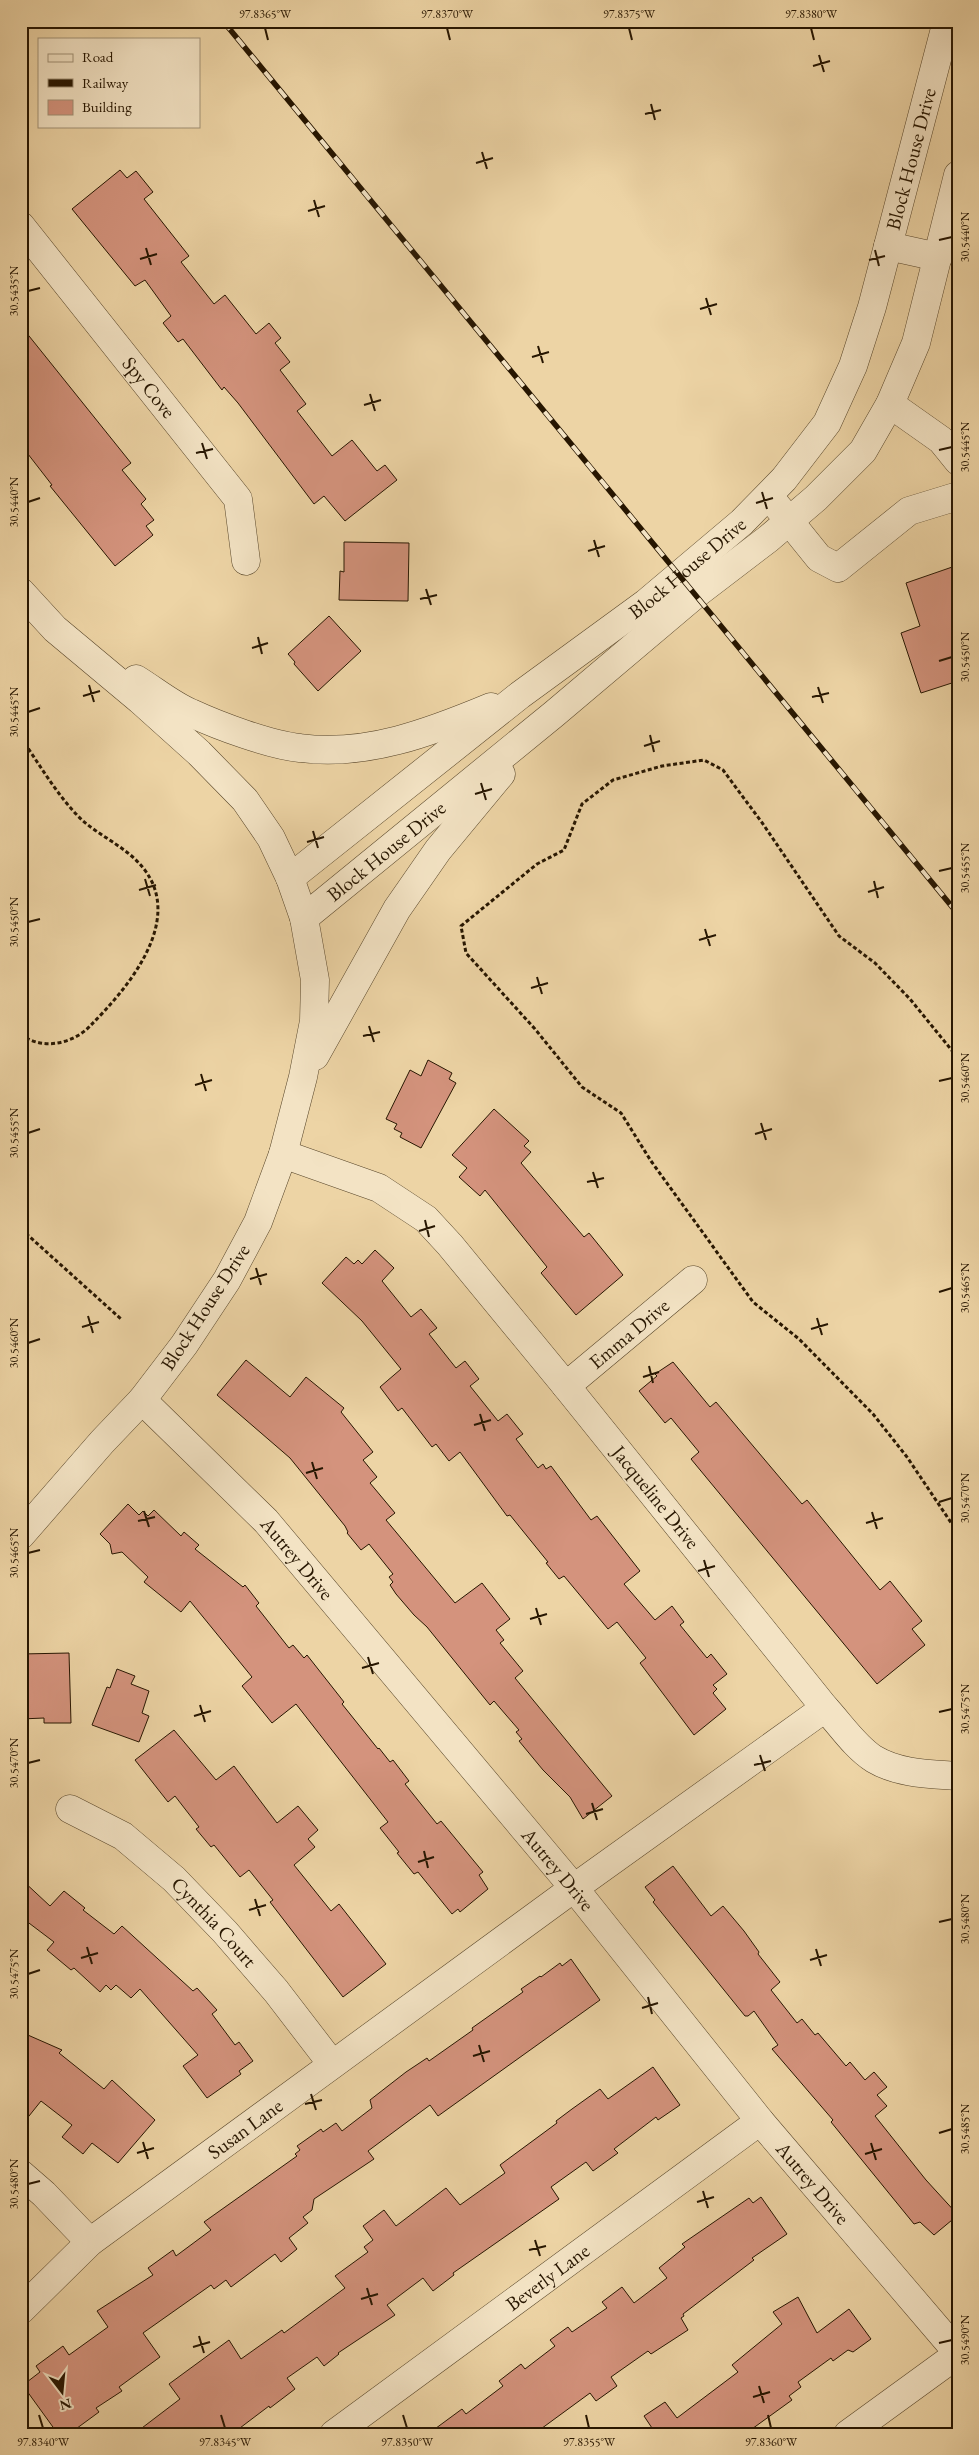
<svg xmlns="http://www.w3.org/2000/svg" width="979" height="2455" viewBox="0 0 979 2455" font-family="'EB Garamond',serif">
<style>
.building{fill:#d4937d;stroke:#271601}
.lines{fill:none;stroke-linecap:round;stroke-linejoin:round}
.minor-casing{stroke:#58462a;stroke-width:29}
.path{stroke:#271601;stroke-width:3;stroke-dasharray:4 2.5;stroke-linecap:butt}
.minor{stroke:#f3e3c4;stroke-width:28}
.rail-casing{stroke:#271601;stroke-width:5.5}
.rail{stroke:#f3e3c4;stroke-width:4;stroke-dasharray:11;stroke-linecap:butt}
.ticks{fill:none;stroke:#271601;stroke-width:2}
.labels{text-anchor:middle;stroke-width:4;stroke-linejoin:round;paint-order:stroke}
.street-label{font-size:20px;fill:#271601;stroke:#f3e3c4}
.neatline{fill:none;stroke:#271601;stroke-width:2}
.ticks-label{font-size:12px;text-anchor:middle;fill:#271601}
</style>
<rect width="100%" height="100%" fill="#edd4a5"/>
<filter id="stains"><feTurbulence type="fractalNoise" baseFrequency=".004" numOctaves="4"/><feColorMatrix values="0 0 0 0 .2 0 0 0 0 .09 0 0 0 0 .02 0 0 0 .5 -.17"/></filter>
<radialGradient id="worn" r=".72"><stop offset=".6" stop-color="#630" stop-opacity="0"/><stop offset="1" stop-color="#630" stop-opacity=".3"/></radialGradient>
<g class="building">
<polygon points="120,170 127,178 136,171 153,192 144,199 189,256 181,262 214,304 225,295 256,334 269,323 281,338 275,343 290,362 280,370 306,404 297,411 332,456 352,440 377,471 385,465 397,480 345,521 324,496 314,504 238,403 224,387 222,390 183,339 178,342 163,323 171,316 145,280 135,286 72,209"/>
<polygon points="21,326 131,463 122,470 146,499 141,504 154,520 146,526 153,535 115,566 50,486 52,485 21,445"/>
<polygon points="344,542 409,543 408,601 339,600 340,571 344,572"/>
<polygon points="958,565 958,681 921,693 901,633 920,626 906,583"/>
<polygon points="329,616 361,651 318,691 294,664 295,662 288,654"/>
<polygon points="428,1060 452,1073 449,1079 456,1083 421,1148 400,1137 402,1133 394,1129 397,1124 386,1119 410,1070 421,1076"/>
<polygon points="494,1109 529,1141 524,1146 531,1152 521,1163 584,1237 589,1233 623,1275 576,1315 541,1273 547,1267 485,1190 480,1196 459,1177 467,1168 452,1155"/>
<polygon points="375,1250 394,1268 382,1281 411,1317 421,1309 437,1328 429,1334 456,1368 465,1361 479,1379 470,1386 498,1421 507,1414 523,1434 516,1439 538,1468 543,1464 546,1469 551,1466 591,1520 597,1516 640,1571 624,1584 655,1620 672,1606 684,1622 680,1625 707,1658 711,1654 727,1674 713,1685 717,1689 713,1693 726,1709 694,1735 640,1663 646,1658 617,1622 608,1629 564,1576 559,1579 546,1563 548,1562 510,1515 507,1516 460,1452 449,1461 436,1444 432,1447 402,1408 398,1411 380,1387 401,1369 362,1321 322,1283 346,1257 354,1264 358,1260 362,1264"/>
<polygon points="246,1360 290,1397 306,1377 344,1408 341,1412 373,1452 363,1460 377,1477 370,1483 395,1513 386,1520 455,1603 482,1583 510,1619 496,1630 504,1640 500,1643 523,1671 515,1678 612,1796 583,1819 570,1797 543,1770 519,1741 522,1739 516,1732 519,1730 506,1715 494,1701 490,1705 427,1627 414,1615 396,1594 390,1585 393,1582 389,1577 393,1574 369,1544 361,1550 347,1533 348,1532 345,1526 290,1458 217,1395"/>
<polygon points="673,1362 710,1407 716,1402 802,1504 807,1500 880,1590 890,1581 922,1621 912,1629 925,1645 877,1684 691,1459 699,1452 671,1418 665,1423 639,1391 657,1376 655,1374"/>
<polygon points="128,1504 139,1515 143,1511 148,1516 154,1510 181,1536 184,1532 199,1545 195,1549 243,1587 245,1585 259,1603 256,1606 289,1648 293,1645 304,1658 307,1655 344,1702 342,1704 378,1749 379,1748 390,1762 393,1760 409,1781 405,1784 437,1824 441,1821 483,1872 479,1875 488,1889 460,1912 458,1909 452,1914 418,1872 414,1874 397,1853 399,1852 380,1828 388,1822 296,1704 272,1723 242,1686 252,1677 190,1601 181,1612 144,1582 148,1577 122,1552 112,1554 110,1544 100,1534"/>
<polygon points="69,1653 71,1723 44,1723 44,1718 21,1719 21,1654"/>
<polygon points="117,1669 135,1676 131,1684 149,1691 142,1713 149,1716 139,1742 92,1725 107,1687 110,1688"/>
<polygon points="174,1730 216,1780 234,1766 277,1823 298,1806 318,1830 308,1839 315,1847 294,1865 331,1911 339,1904 386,1964 343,1997 270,1902 273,1900 249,1870 240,1877 214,1845 211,1847 196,1829 199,1827 175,1796 168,1802 135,1760"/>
<polygon points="673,1866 711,1916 723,1906 744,1931 759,1952 758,1954 780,1982 771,1990 797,2023 802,2019 815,2035 818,2033 846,2066 850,2062 865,2080 874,2072 887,2087 877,2095 887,2106 875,2116 926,2180 958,2215 934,2235 920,2222 914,2224 831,2122 833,2120 772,2049 778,2045 754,2011 748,2016 745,2016 653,1902 655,1900 645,1887"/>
<polygon points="21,1879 50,1906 64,1891 85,1908 83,1910 114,1934 122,1926 193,1991 197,1988 217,2010 212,2014 235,2045 239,2042 253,2061 239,2071 241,2074 207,2098 183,2066 198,2055 140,1989 131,1998 116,1985 111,1990 106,1985 100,1992 74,1968 71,1970 47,1950 54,1942 21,1917"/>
<polygon points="571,1959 600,2000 438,2116 430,2105 368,2151 374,2159 314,2199 312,2210 303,2217 308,2223 289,2238 297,2249 281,2262 275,2254 231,2287 226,2280 214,2289 211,2285 143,2333 160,2357 119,2387 122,2391 96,2408 99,2412 69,2434 58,2434 24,2387 28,2384 27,2382 40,2372 36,2366 63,2346 69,2355 108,2327 97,2311 153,2275 148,2268 173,2250 176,2256 211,2230 204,2222 297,2156 295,2154 300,2150 297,2146 321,2129 323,2132 336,2123 342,2131 372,2108 370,2100 406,2072 427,2058 429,2061 473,2030 472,2028 523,1992 521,1989 540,1976 541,1977 560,1963 562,1966"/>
<polygon points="21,2032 62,2050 59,2053 104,2089 112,2080 155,2120 118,2163 92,2143 83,2154 62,2137 72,2125 41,2101 21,2126"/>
<polygon points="653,2067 680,2105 658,2120 656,2117 614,2149 618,2153 593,2171 586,2162 551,2187 559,2199 453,2273 454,2275 433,2291 423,2278 387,2305 395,2315 338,2353 339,2354 324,2366 317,2357 287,2378 295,2389 270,2408 269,2406 232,2434 134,2434 180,2399 169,2384 229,2340 241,2359 282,2330 284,2333 345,2288 335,2276 368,2252 364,2247 373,2240 363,2226 384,2210 396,2226 446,2188 460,2205 505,2173 500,2165 557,2123 556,2121 572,2109 600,2089 608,2099"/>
<polygon points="761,2197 787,2234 752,2258 754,2260 683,2314 684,2316 681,2318 688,2330 651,2354 648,2351 611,2377 617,2386 596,2401 590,2393 534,2434 428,2434 462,2409 466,2414 503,2386 499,2381 521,2364 525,2369 555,2346 550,2340 568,2327 572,2332 607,2308 602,2302 622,2287 634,2303 667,2278 659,2268 685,2247 682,2244 749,2198 753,2203"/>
<polygon points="798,2297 817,2333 849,2309 871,2339 853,2352 848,2350 833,2361 831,2358 798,2382 801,2387 789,2396 792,2400 745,2434 656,2434 644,2416 665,2402 677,2418 738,2372 732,2365 782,2324 773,2312"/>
</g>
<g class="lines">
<g class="minor-casing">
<g id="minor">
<path id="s1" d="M21 226 238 499 246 561"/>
<polyline points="888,246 938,257"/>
<polyline points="890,404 941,440 958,461"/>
<polyline points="777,506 819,558 838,568 909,511 958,496"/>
<polyline points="21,592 55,629 140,700 199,753 245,800 271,838 290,878 304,918 315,980 314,1021 303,1077 283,1154 258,1222 227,1280 184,1345 142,1400 102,1442 21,1535"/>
<path d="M136 679C154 690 172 705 191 713 219 726 270 745 300 748 366 757 431 732 491 707"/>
<path id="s2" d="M290 878 520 695 646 603 742 522 784 479 827 423 853 366 872 307 947 21"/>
<path id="s3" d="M304 918 554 714 696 594 768 539 816 498 863 451 890 404 916 343 958 175"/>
<polyline points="315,1056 397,909 438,850 501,774"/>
<path id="s4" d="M566 1386 693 1280"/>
<path id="s5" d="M142 1400 266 1521 574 1888 760 2121 958 2353"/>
<path d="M825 1708C840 1724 855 1747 874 1759 899 1774 930 1774 958 1776"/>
<path id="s6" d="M70 1809 123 1836 174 1879 225 1932 276 1991 332 2064"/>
<polyline points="21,2174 44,2194 90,2242"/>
<path id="s7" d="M21 2310 90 2242 574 1888 825 1708 566 1386 450 1245 426 1219 379 1188 283 1154"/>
<path id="s8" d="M334 2434 760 2121"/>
<polyline points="848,2434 958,2354"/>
</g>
</g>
<g class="path">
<path d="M21 738C40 765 58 797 82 820 101 837 128 848 144 869 185 922 126 990 90 1026 73 1044 41 1051 21 1034"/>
<polyline points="21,981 24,990 21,1003"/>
<polyline points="958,1058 910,999 875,963 839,936 763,824 723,770 704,760 662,766 613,780 582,804 564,850 537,864 461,926 466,953 535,1029 582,1087 621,1113 651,1161 753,1302 799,1339 873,1414 907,1457 958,1533"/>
<polyline points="21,1229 121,1319"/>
</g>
<use href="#minor" class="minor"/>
<g class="rail-casing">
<polyline id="rail" points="223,21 958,914"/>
</g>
<use href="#rail" class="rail"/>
</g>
<path class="ticks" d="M265 28 268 40M447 28 450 40M629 28 632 40M811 28 814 40M819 55 824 72M813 66 830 61M651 104 655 120M645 114 661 110M482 152 487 169M476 163 493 158M314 200 319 217M308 211 325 206M939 240 952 237M146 248 151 265M875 250 879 266M140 259 157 254M869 260 885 256M28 291 40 288M706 298 711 315M700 309 717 304M538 346 543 363M532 357 549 352M370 394 375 411M364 405 381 400M202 443 207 459M939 450 952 447M196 453 213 449M762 492 767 509M28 502 40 498M756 503 773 498M594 540 599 557M588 551 605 546M426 589 431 605M420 599 437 595M258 637 262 654M252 648 268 643M939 661 952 657M89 685 94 702M818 687 823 703M83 696 100 691M812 697 829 693M28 712 40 708M650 735 654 752M644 746 660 741M481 783 486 800M475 794 492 789M313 831 318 848M307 842 324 837M939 871 952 868M145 879 150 896M874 881 878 898M139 890 156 885M868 892 884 887M28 922 40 919M705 929 710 946M699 940 716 935M537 977 542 994M531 988 548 983M369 1026 374 1042M363 1036 380 1032M201 1074 206 1091M939 1081 952 1078M195 1085 212 1080M761 1123 766 1140M28 1133 40 1129M755 1134 772 1129M593 1172 598 1188M587 1182 604 1178M425 1220 429 1237M419 1231 435 1226M256 1268 261 1285M250 1279 267 1274M939 1292 952 1288M88 1316 93 1333M817 1318 822 1335M82 1327 99 1322M811 1329 828 1324M28 1343 40 1339M649 1366 653 1383M643 1377 659 1372M480 1414 485 1431M474 1425 491 1420M312 1462 317 1479M306 1473 323 1468M939 1502 952 1498M144 1511 149 1527M872 1512 877 1529M138 1521 155 1517M866 1523 883 1518M28 1553 40 1550M704 1560 709 1577M698 1571 715 1566M536 1608 541 1625M530 1619 547 1614M368 1657 373 1674M362 1668 379 1663M200 1705 205 1722M939 1712 952 1709M194 1716 211 1711M760 1755 765 1771M28 1763 40 1760M754 1765 771 1761M592 1803 597 1820M586 1814 603 1809M424 1851 428 1868M418 1862 434 1857M255 1899 260 1916M249 1910 266 1905M939 1922 952 1919M87 1947 92 1964M816 1949 821 1966M81 1958 98 1953M810 1960 827 1955M28 1974 40 1970M648 1997 652 2014M642 2008 658 2003M479 2045 484 2062M473 2056 490 2051M311 2094 316 2110M305 2104 322 2100M939 2133 952 2129M143 2142 148 2159M871 2143 876 2160M137 2153 154 2148M865 2154 882 2149M28 2184 40 2181M703 2191 708 2208M697 2202 714 2197M535 2240 540 2256M529 2250 546 2246M367 2288 372 2305M361 2299 378 2294M199 2336 204 2353M939 2343 952 2340M193 2347 210 2342M759 2386 764 2403M753 2397 770 2392M39 2415 43 2428M221 2415 225 2428M403 2415 407 2428M586 2415 589 2428M768 2415 771 2428"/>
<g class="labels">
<g class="street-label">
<text dy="7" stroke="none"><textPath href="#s2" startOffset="984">Block House Drive</textPath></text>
<text dy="7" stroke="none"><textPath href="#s1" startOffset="206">Spy Cove</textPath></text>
<text dy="7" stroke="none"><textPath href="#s2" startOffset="504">Block House Drive</textPath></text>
<text dy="7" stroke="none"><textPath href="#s3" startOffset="106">Block House Drive</textPath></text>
<text transform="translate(205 1307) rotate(-57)" y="7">Block House Drive</text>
<text dy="7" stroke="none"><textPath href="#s4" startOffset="82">Emma Drive</textPath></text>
<text transform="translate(656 1497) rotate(51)" y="7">Jacqueline Drive</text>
<text dy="7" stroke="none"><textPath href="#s5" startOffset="222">Autrey Drive</textPath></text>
<text dy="7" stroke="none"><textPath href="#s5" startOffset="628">Autrey Drive</textPath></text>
<text dy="7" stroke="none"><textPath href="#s6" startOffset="185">Cynthia Court</textPath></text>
<text dy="7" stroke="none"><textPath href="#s7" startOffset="289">Susan Lane</textPath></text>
<text dy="7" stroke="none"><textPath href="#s5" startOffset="1032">Autrey Drive</textPath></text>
<text dy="7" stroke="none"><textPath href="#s8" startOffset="265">Beverly Lane</textPath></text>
</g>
</g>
<rect width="979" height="2455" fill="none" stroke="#edd4a5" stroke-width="55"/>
<rect x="38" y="38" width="162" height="90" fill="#f3e3c4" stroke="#a19176"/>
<rect x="48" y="54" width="25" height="8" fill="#f3e3c4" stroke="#a19176"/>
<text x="82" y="62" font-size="15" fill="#271601">Road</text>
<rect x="48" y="79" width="25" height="8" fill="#271601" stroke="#a19176"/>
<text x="82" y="88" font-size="15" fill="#271601">Railway</text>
<rect x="48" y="100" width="25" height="15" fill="#d4937d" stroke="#a19176"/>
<text x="82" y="112" font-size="15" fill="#271601">Building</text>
<g transform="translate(62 2392) rotate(164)" stroke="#f3e3c4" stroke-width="4" paint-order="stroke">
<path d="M0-4L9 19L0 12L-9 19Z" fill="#271601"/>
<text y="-8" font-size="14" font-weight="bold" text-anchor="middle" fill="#271601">N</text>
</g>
<rect x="28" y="28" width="924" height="2400" class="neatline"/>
<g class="ticks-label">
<text x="265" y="18">97.8365°W</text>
<text x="447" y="18">97.8370°W</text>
<text x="629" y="18">97.8375°W</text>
<text x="811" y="18">97.8380°W</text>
<text transform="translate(965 237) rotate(-90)" y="4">30.5440°N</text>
<text transform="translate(14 291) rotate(-90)" y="4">30.5435°N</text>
<text transform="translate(965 447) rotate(-90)" y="4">30.5445°N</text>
<text transform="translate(14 502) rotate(-90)" y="4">30.5440°N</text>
<text transform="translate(965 657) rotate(-90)" y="4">30.5450°N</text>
<text transform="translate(14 712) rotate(-90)" y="4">30.5445°N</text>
<text transform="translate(965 868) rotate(-90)" y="4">30.5455°N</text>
<text transform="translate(14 922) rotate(-90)" y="4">30.5450°N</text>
<text transform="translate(965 1078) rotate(-90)" y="4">30.5460°N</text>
<text transform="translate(14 1133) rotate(-90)" y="4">30.5455°N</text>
<text transform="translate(965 1288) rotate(-90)" y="4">30.5465°N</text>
<text transform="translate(14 1343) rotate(-90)" y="4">30.5460°N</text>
<text transform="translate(965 1498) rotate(-90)" y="4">30.5470°N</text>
<text transform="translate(14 1553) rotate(-90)" y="4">30.5465°N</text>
<text transform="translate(965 1709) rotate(-90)" y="4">30.5475°N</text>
<text transform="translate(14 1763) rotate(-90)" y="4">30.5470°N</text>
<text transform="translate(965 1919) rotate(-90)" y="4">30.5480°N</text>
<text transform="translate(14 1974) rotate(-90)" y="4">30.5475°N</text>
<text transform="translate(965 2129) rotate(-90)" y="4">30.5485°N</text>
<text transform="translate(14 2184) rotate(-90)" y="4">30.5480°N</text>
<text transform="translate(965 2340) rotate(-90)" y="4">30.5490°N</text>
<text x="43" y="2446">97.8340°W</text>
<text x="225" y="2446">97.8345°W</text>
<text x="407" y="2446">97.8350°W</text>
<text x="589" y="2446">97.8355°W</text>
<text x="771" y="2446">97.8360°W</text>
</g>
<rect width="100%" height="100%" filter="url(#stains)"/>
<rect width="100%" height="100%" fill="url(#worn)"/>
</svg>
